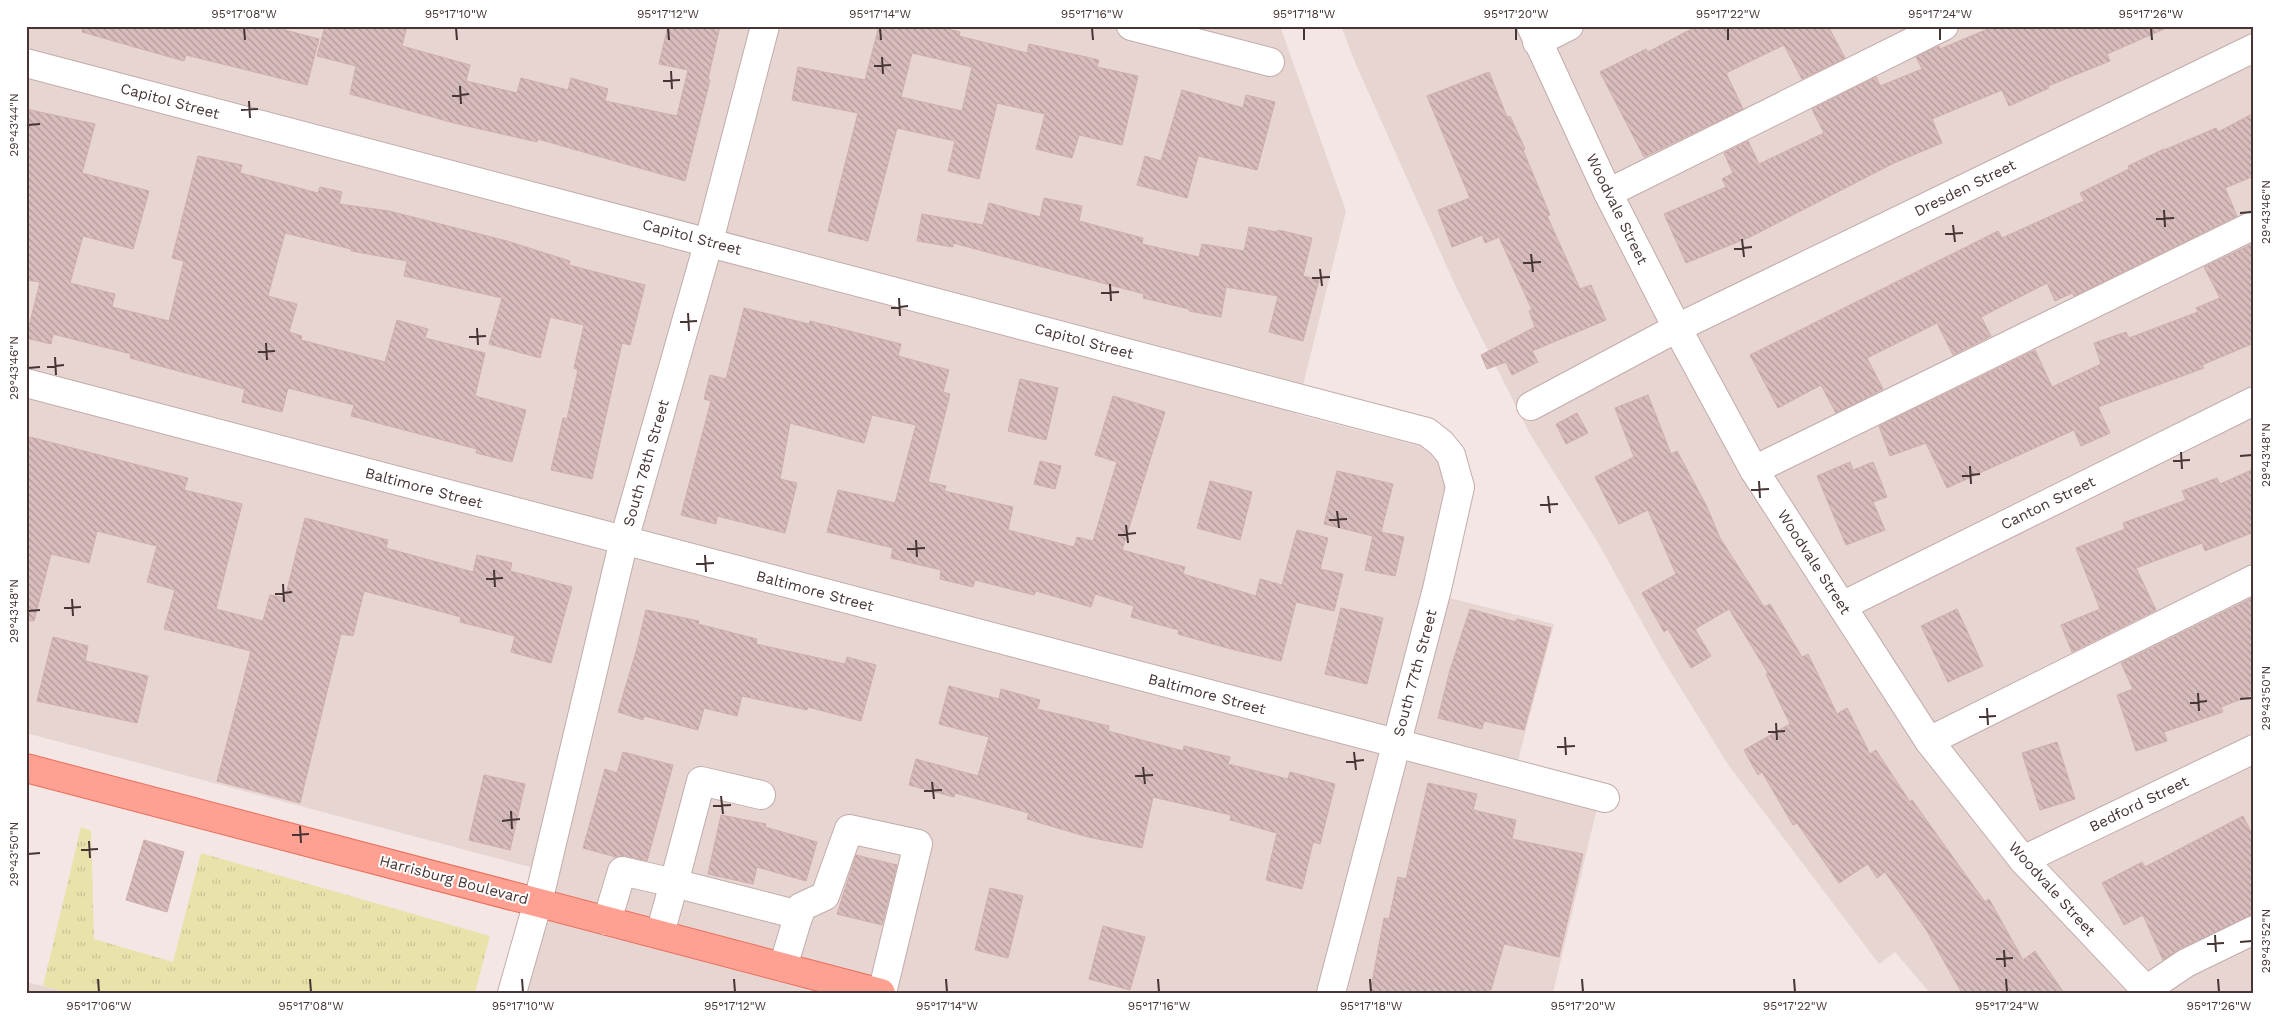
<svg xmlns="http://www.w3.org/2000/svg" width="2280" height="1019" viewBox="0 0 2280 1019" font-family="'Work Sans',sans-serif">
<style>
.residential{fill:#e7d5d2}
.grass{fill:url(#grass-tufts)}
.building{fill:url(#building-back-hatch);stroke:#d0aeac;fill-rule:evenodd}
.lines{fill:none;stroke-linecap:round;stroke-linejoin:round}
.minor-casing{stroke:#c2acaa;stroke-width:30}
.major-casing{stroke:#e96e5c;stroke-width:30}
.minor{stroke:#fff;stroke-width:28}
.major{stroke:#ffa192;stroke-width:28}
.ticks{fill:none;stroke:#463534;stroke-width:2}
.labels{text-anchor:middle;stroke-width:4;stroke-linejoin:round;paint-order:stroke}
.street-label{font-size:15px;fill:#463534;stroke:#fff}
.neatline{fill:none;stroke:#463534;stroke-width:2}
.ticks-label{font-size:12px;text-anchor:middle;fill:#463534}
</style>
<defs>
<pattern id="grass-tufts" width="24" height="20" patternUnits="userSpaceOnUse" patternTransform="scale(1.25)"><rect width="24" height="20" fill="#eae2ab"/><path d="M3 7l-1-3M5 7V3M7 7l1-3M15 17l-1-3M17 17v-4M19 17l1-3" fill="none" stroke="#cac294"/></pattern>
<pattern id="building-back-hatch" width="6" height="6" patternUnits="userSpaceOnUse" patternTransform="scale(1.25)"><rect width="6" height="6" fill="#d8bdbc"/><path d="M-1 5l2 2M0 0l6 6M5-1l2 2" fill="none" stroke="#b19a9a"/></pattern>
</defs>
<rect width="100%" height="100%" fill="#f3e6e4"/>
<g class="residential">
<polygon points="26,26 1280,26 1346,211 1296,414 1431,449 1440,460 1448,484 1425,592 1554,624 1517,764 1602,787 1553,993 526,993 560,875 26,733"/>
<polygon points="1341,26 2254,26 2254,993 1930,993 1895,952 1879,964 1729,766 1660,655 1597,541 1530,434 1455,285 1357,67"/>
<polygon points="26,982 43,986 69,993 26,993"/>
</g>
<polygon class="grass" points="81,827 91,831 94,939 173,962 201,853 490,936 475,993 69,993 43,986"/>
<g class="building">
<polygon points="83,26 270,26 319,39 307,85 186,55 184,61 138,48 82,32"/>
<polygon points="325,26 407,26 402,46 470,65 466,81 517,93 521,78 568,90 571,78 608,89 605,101 677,116 688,70 659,64 668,26 720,26 708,79 710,80 685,181 538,139 537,142 454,123 350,94 356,66 317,56"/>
<path d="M879 26H935L960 32 959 36 1027 53 1029 44 1099 60 1097 67 1138 76 1122 145 1079 135 1072 158 1036 149 1045 114 997 103 979 179 948 171 955 141 897 128 868 241 828 231 858 113 792 100 798 67 865 80ZM912 53 972 67 962 111 901 97Z"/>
<polygon points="1697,26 1828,26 1845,58 1802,79 1784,45 1726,73 1743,109 1644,157 1600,72 1646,49 1648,52"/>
<polygon points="1995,26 2171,26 2107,54 2110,61 2048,86 2049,88 2009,106 2002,90 1932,119 1942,143 1894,163 1750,237 1686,263 1664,214 1726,187 1722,179 1733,173 1724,153 1748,141 1759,164 1824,133 1812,109 1876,77 1880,86 1922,69 1916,57 1939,46 1940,49"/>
<polygon points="1489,72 1507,117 1510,116 1525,149 1523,150 1550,215 1547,216 1580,289 1591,285 1606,320 1532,351 1538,362 1512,375 1506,362 1487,369 1481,355 1535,327 1529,311 1532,310 1499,237 1485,243 1482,235 1452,247 1438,210 1470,198 1427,96"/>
<polygon points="1182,90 1243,108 1246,95 1275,102 1257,170 1198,156 1187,198 1137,185 1145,156 1161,161"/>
<polygon points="26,109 95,124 82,173 149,191 133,249 83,236 70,283 115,294 112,307 169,321 184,261 172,258 198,156 242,165 240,173 318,193 320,187 342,192 339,204 389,211 507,241 570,261 569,265 645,285 630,345 622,343 592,479 551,470 563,418 567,419 578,370 574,368 584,325 550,317 540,358 489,344 502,298 404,276 407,261 351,251 351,249 285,233 268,296 297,304 289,332 302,336 301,340 385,362 397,320 428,329 425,338 485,353 475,396 526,410 512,462 476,453 477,449 351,416 354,405 288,388 282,412 242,402 245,389 130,358 131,354 53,334 51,344 26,338 40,282 26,280"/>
<polygon points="2254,113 2254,176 2225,188 2237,216 2074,296 2072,293 2055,301 2047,283 1981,317 1991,336 1953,355 1937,323 1867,358 1883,389 1836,413 1821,385 1778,408 1750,355 1998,231 2002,238 2084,201 2080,193 2129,169 2128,166 2164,149 2164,150 2216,128 2218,132"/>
<polygon points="1044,198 1082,206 1079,221 1143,238 1142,244 1199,257 1202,244 1244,251 1249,227 1277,232 1278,230 1312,238 1303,276 1319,280 1303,341 1269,332 1278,296 1226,287 1221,317 1189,311 1189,309 1143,298 1144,294 953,243 953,247 917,241 922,214 983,225 989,203 1040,217"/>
<polygon points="2254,243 2254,343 2202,365 2204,368 2098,407 2110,433 2081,446 2074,430 1947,488 1926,443 1890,456 1879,426 2035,350 2052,387 2101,364 2094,343 2126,332 2129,338 2198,312 2196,308 2220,298 2204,267"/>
<polygon points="744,308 809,324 810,321 901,344 898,356 949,370 943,392 950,394 928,482 946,486 944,491 1013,507 1008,530 1074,547 1077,537 1093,541 1117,462 1095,455 1113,396 1165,412 1122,550 1185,567 1183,574 1256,596 1260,579 1282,585 1297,530 1328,538 1320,569 1343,574 1334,611 1296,602 1281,661 1231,649 1178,634 1179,630 1131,617 1134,606 1095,594 1091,607 1036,591 1034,595 975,580 973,587 940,579 941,570 891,558 893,548 827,532 838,490 895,503 916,425 872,415 864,443 790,423 780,479 797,483 785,533 717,516 716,524 681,515 711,401 704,399 710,375 726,379"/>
<polygon points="1020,379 1058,388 1046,440 1008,431"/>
<polygon points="1648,395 1671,454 1677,451 1706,505 1720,538 1764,607 1770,604 1802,657 1808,654 1837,714 1847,708 1870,754 1876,750 1910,802 1912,800 1985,902 1989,899 2023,960 2035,951 2064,993 1962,993 1927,931 1885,872 1877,878 1868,864 1839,883 1797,823 1793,825 1762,772 1758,775 1744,750 1790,724 1766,674 1768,673 1729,609 1695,629 1711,656 1691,668 1668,629 1664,632 1642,593 1676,574 1648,510 1619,524 1595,477 1634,457 1615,408"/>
<polygon points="1577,413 1588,433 1566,444 1556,424"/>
<polygon points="30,437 188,478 184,490 242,504 216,609 263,621 270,595 285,598 305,518 388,540 386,548 473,572 477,555 512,563 510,571 572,587 551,663 511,652 515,636 460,622 461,617 364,591 353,636 341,634 300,803 217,781 251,651 164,629 175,590 147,582 157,546 97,531 89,563 51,554 34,621 26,620 26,449"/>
<polygon points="1040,461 1061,466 1055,489 1034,484"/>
<polygon points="1850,462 1853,470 1873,462 1887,497 1873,502 1885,530 1846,545 1817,476"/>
<polygon points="2254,469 2254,532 2205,551 2202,543 2136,568 2156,610 2072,652 2061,625 2100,609 2076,548 2125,529 2123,523 2186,500 2182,491 2217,478 2220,484"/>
<polygon points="1337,471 1393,484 1381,532 1404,537 1395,576 1365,570 1373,536 1324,524"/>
<polygon points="1210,481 1252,492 1240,540 1197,528"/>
<polygon points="2254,597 2254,694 2221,707 2223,712 2164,732 2167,741 2136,751 2117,695 2133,689 2121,663"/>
<polygon points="1341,608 1383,618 1367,684 1325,674"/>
<polygon points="1470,609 1516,622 1517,619 1551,628 1524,730 1484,721 1482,729 1438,718 1450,670"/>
<polygon points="1957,609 1983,666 1948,682 1921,626"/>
<polygon points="646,610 699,621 698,624 757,639 756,644 845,664 847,657 876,665 861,721 808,707 807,710 742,696 737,716 704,708 698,730 644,716 643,720 618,712 636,652"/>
<polygon points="53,637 88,646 85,661 148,676 137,723 37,701"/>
<polygon points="949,686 999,699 1001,689 1040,700 1037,709 1109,726 1108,731 1183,751 1184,746 1230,757 1228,764 1288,779 1290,772 1335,784 1320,844 1313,842 1302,889 1266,880 1277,833 1230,820 1231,815 1153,797 1142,848 1088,837 1027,819 1029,813 955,793 954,797 909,785 916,759 978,776 989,737 939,724"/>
<polygon points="2057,742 2075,799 2040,810 2022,753"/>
<polygon points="623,752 673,765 647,861 626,856 616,857 583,848 605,769 617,773"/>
<polygon points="484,775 525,784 510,850 469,840"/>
<polygon points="1428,783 1477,794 1473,810 1516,820 1512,839 1583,854 1559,957 1504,944 1490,993 1370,993 1384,918 1389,919 1398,877 1406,879"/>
<polygon points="721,815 766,824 765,827 817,842 806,881 757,867 753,884 708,874"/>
<polygon points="2243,816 2254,838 2254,914 2179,949 2163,960 2143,915 2124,925 2102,883 2142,862 2145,867"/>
<polygon points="144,840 184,852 167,912 126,900"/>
<polygon points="856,855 897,865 882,925 837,914"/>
<polygon points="990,888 1023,896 1008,958 975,950"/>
<polygon points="1103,926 1145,937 1130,990 1089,979"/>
</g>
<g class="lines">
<g class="minor-casing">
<g id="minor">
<polyline points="1131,26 1270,62"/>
<polyline points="1531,26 1608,193 1677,328 1754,470 1929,741 2023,860 2149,993"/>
<polyline points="1537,42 1569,26"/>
<polyline points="26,63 1427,432 1441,443 1451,455 1460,487 1437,589 1331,993"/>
<polyline points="1608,193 1944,26"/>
<polyline points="26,383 1605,798"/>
<polyline points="1531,406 1677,328 2254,48"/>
<polyline points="1754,470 2254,225"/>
<polyline points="1842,606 2254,401"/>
<polyline points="1929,741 2254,579"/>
<polyline points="2023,860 2254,749"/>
<polyline points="607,921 622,871 674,883 701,781 761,795"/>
<polyline points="660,934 674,883 799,915"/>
<polyline points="783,967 801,907 825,896 849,829 918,844 882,993"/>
<polyline points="2146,990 2186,963 2254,930"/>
<polyline points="512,993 538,902 624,540 709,241 765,26"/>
</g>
</g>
<g class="major-casing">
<polyline id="major" points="26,768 881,993"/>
</g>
<use href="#minor" class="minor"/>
<use href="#major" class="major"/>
</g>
<path class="ticks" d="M244 28 245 40M456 28 457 40M668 28 669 40M880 28 881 40M1092 28 1093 40M1304 28V40M1516 28V40M1728 28V40M1940 28V40M2151 28 2152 40M882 57 883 74M874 66 891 65M671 71 672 89M663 81 680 80M460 86 461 104M452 96 469 94M249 101 250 118M241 110 258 109M28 125 40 124M2164 210 2165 227M2240 213 2252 212M2156 219 2174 218M1953 225 1955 242M1945 234 1963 233M1742 239 1744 257M1734 249 1752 247M1531 254 1533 272M1523 263 1541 262M1320 269 1322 286M1312 278 1330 277M1110 284 1111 301M1101 293 1119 292M899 298 900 316M891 308 908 306M688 313 689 331M680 322 697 321M477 328 478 345M469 337 486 336M266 343 267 360M258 352 275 351M55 357 56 375M47 367 64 365M28 368 40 367M2181 452 2182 469M2240 456 2252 455M2173 461 2190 460M1970 466 1971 484M1962 476 1980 474M1759 481 1760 498M1751 490 1769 489M1548 496 1550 513M1540 505 1558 504M1337 511 1339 528M1329 520 1347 519M1126 525 1128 543M1118 535 1136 533M916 540 917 557M907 549 925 548M705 555 706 572M696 564 714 563M494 570 495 587M486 579 503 578M283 584 284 602M275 594 292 592M72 599 73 616M64 608 81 607M28 611 40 610M2198 693 2199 711M2240 699 2252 698M2190 703 2207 701M1987 708 1988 725M1979 717 1996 716M1776 723 1777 740M1768 732 1785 731M1565 737 1566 755M1557 747 1575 746M1354 752 1356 770M1346 762 1364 760M1143 767 1145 784M1135 776 1153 775M932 782 934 799M924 791 942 790M721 796 723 814M713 806 731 805M511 811 512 829M502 821 520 819M300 826 301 843M292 835 309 834M89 841 90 858M81 850 98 849M28 854 40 853M2215 935 2216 952M2240 942 2252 941M2207 944 2224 943M2004 950 2005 967M1996 959 2013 958M98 979 99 992M310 979 311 992M522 979 523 992M734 979 735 992M946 979 947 992M1158 979 1159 992M1370 979 1371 992M1582 979 1583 992M1794 979 1795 992M2006 979 2007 992M2218 979 2219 992"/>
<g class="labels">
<g class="street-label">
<text transform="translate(170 101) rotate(15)" y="5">Capitol Street</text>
<text transform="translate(1965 188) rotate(-26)" y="5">Dresden Street</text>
<text transform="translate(1617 209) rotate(64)" y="5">Woodvale Street</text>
<text transform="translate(692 237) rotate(15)" y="5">Capitol Street</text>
<text transform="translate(1084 341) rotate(15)" y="5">Capitol Street</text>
<text transform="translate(646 463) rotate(-74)" y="5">South 78th Street</text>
<text transform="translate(424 488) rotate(15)" y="5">Baltimore Street</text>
<text transform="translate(2048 503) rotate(-26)" y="5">Canton Street</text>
<text transform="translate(1814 562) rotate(57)" y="5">Woodvale Street</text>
<text transform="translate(815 591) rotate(15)" y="5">Baltimore Street</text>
<text transform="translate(1415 673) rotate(-75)" y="5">South 77th Street</text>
<text transform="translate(1207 694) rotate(15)" y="5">Baltimore Street</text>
<text transform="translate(2139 804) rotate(-26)" y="5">Bedford Street</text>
<text transform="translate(454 880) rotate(15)" y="5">Harrisburg Boulevard</text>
<text transform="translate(2052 889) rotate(48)" y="5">Woodvale Street</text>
</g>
</g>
<rect width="2280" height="1019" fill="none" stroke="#ffffff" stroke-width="55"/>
<rect x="28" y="28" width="2224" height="964" class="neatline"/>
<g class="ticks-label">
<text x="244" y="18">95°17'08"W</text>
<text x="456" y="18">95°17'10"W</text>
<text x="668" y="18">95°17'12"W</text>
<text x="880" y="18">95°17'14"W</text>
<text x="1092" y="18">95°17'16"W</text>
<text x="1304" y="18">95°17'18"W</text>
<text x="1516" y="18">95°17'20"W</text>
<text x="1728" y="18">95°17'22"W</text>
<text x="1940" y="18">95°17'24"W</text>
<text x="2151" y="18">95°17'26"W</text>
<text transform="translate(14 125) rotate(-90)" y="4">29°43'44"N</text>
<text transform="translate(2266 212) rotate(-90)" y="4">29°43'46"N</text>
<text transform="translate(14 368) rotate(-90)" y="4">29°43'46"N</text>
<text transform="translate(2266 455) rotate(-90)" y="4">29°43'48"N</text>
<text transform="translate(14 611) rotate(-90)" y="4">29°43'48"N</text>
<text transform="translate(2266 698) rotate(-90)" y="4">29°43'50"N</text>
<text transform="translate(14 854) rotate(-90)" y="4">29°43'50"N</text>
<text transform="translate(2266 941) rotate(-90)" y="4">29°43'52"N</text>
<text x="99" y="1010">95°17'06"W</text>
<text x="311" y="1010">95°17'08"W</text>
<text x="523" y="1010">95°17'10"W</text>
<text x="735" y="1010">95°17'12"W</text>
<text x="947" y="1010">95°17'14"W</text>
<text x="1159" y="1010">95°17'16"W</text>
<text x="1371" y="1010">95°17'18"W</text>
<text x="1583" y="1010">95°17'20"W</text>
<text x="1795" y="1010">95°17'22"W</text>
<text x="2007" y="1010">95°17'24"W</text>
<text x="2219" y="1010">95°17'26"W</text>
</g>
</svg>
